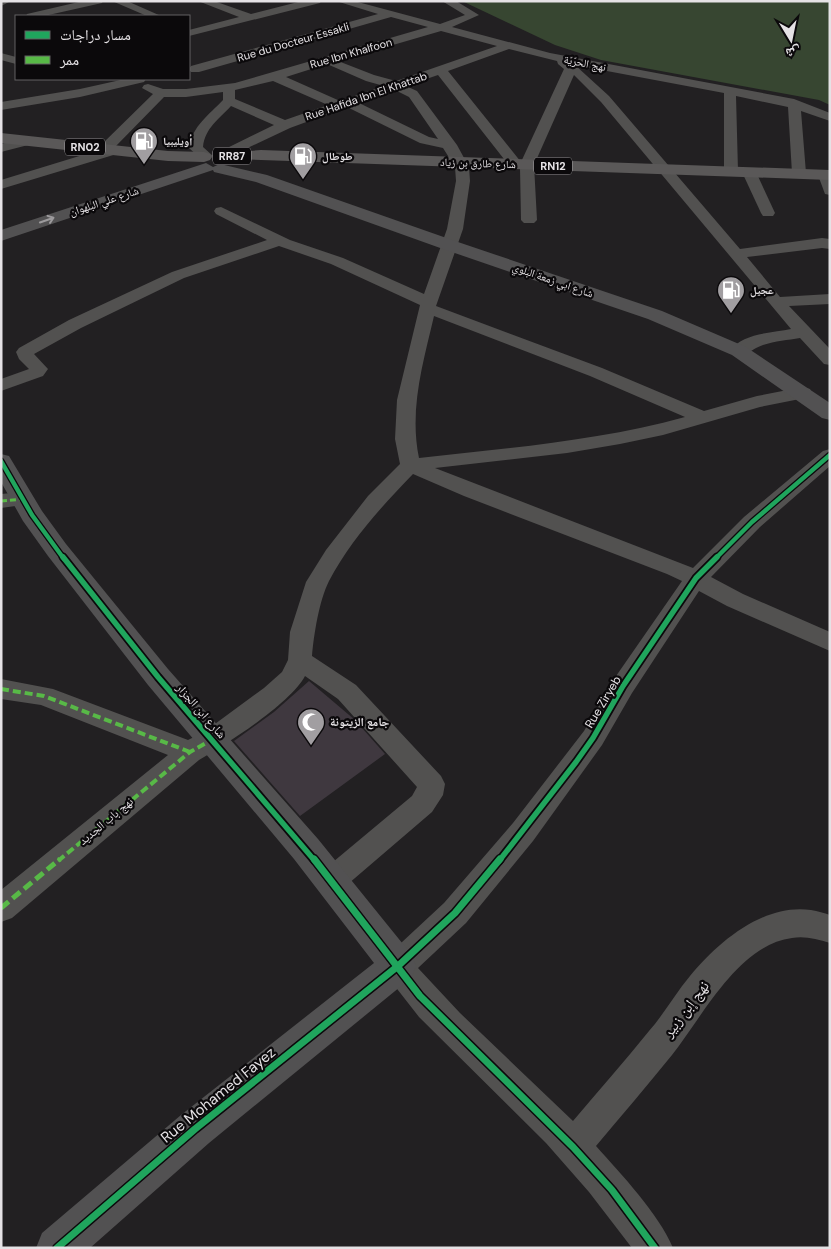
<svg xmlns="http://www.w3.org/2000/svg" width="831" height="1249" viewBox="0 0 831 1249" font-family="'DM Sans','Noto Naskh Arabic',sans-serif">
<style>
.green{fill:#374631}
.building{fill:#3f383f}
.lines{fill:none;stroke-linecap:round;stroke-linejoin:round}
.street{fill:#525150;fill-rule:evenodd}
.secondary{fill:#525152;fill-rule:evenodd}
.primary{fill:#5a5858;fill-rule:evenodd}
.quiet-far2{stroke:#58b947;stroke-width:3;stroke-dasharray:6 3;stroke-linecap:butt}
.quiet-far1{stroke:#58b947;stroke-width:4;stroke-dasharray:8 4;stroke-linecap:butt}
.quiet{stroke:#58b947;stroke-width:5;stroke-dasharray:10 5;stroke-linecap:butt}
.cycleway-far2-casing{stroke:#0b090b;stroke-width:7}
.cycleway-far1-casing{stroke:#0b090b;stroke-width:9}
.cycleway-casing{stroke:#0b090b;stroke-width:10}
.cycleway-far2{stroke:#20a55d;stroke-width:4.5}
.cycleway-far1{stroke:#20a55d;stroke-width:5.5}
.cycleway{stroke:#20a55d;stroke-width:7}
.oneway{stroke:#9c9a9c}
.labels{text-anchor:middle;stroke-width:4.5;stroke-linejoin:round;paint-order:stroke}
.far-street-label{font-size:11px;fill:#e5e2e5;stroke:#0b090b}
.far-poi-label{font-size:11px;font-weight:bold;fill:#e5e2e5;stroke:#0b090b;text-anchor:start}
.shield{fill:#0b090b;stroke:#a4a1a4;stroke-width:1}
.shield-label{font-size:11px;font-weight:bold;fill:#e5e2e5}
.street-label{font-size:12px;fill:#e5e2e5;stroke:#0b090b}
.poi-label{font-size:12px;font-weight:bold;fill:#e5e2e5;stroke:#0b090b;text-anchor:start}
.near-street-label{font-size:15px;fill:#e5e2e5;stroke:#0b090b}
</style>
<rect width="100%" height="100%" fill="#222022"/>
<polygon class="green" points="462,1 830,1 830,105 819,100 601,60 555,45"/>
<polygon class="building" points="309,681 355,720 385,754 300,816 234,741 274,712"/>
<g class="lines">
<g class="street">
<polygon points="1,1 11,1 1,6"/>
<polygon points="83,1 103,1 102,3 44,16 26,16 27,14"/>
<polygon points="112,1 127,1 161,16 147,16"/>
<polygon points="198,1 214,1 251,14 302,1 321,1 320,3 189,36 189,30 239,17"/>
<path d="M336 1H354L440 24 465 15 442 1H456L479 15 452 27 550 53 794 99 830 113V121L801 111 806 173 804 176H794L792 173 788 107 736 96 738 171 736 174H726L724 171V93L575 65 609 96 740 249 822 238 830 239V249L822 248 747 257 780 297 830 294V304L789 306 830 349V365L824 364 800 338C788 340 775 341 763 345 751 349 746 358 733 355L730 351C742 333 772 333 791 329L601 102 574 75 534 165 537 220 534 223H524L521 220 520 168H511L438 75 406 86 417 91 457 145 469 167 470 181 463 229 436 306 602 368 704 411 757 396 803 387 810 389 812 393 810 397 760 407 663 435 620 444 567 453 435 468 693 568 744 517 823 451 830 449V466L760 527 711 577 743 594 830 632V651L727 606 699 591 632 693 602 745 533 841 466 923 418 968 460 1013 573 1121C598 1091 624 1062 649 1031 664 1014 675 994 690 976 718 942 764 903 811 910 818 911 824 913 830 915V943C817 939 805 936 792 938 738 945 703 1016 672 1055 647 1086 621 1116 596 1146 621 1174 659 1214 673 1248H632L589 1192 546 1143 419 1017 387 976 382 966 387 956 444 903 513 823 584 731 614 679 682 581 667 574 464 496 413 474C382 506 350 541 329 581 319 601 314 634 312 656L356 685 441 776 445 784 443 795 432 812 341 890 331 894 321 890 316 881 321 872 412 796 417 787 338 699 305 676C291 703 227 744 199 760L12 918 1 922V890L168 755 41 705 1 699V679L53 689 188 740 204 732 264 688 282 672 288 660 290 632 306 582 326 550 368 496 400 464 395 439 397 400 420 305 331 264 279 246 184 278 81 328 34 354 48 369 43 376 1 391V379L29 369 19 359 16 352 19 348 69 320 172 272 267 240 216 214 214 211 216 208 221 207 290 240 343 258 424 294 447 229 456 181 455 167 443 148 420 143 347 107 290 128 226 158 221 157 219 154 221 151 274 125 231 106C219 119 205 128 203 147L213 156 206 160 201 159 189 148C192 126 209 115 223 100V92L186 97H164L116 146 122 150 120 153 1 189V180L99 150 100 146 153 94 142 88 144 85 148 84 163 89H186L235 83 428 27 391 17 199 72H191L189 69 191 66 378 14ZM441 31 497 46 396 81 374 75 338 61ZM509 49 557 61 558 64 564 69 521 162 448 71ZM327 64 366 81 384 86 340 101 286 77ZM273 81 328 105 285 120 235 99V90ZM395 90 409 97 438 139 429 137 359 103ZM434 316 590 376 685 417C598 441 508 448 419 458 409 410 423 363 434 316Z"/>
<polygon points="1,53 16,57 16,64 1,60"/>
<polygon points="125,79 146,79 144,82 80,97 1,110 1,102 80,89"/>
<polygon points="27,137 32,138 34,141 32,144 1,152 1,144"/>
<polygon points="749,168 754,169 756,172 775,213 773,216 763,216 761,213 742,172 744,169"/>
<polygon points="825,171 830,172 830,195 825,194 818,175 820,172"/>
<polygon points="23,492 30,494 34,499 30,504 1,508 1,494"/>
</g>
<g class="secondary">
<polygon points="206,163 213,167 220,164 267,175 455,241 662,311 746,347 830,403 830,420 822,418 732,355 648,319 443,249 256,182 214,172 213,170 1,241 1,230"/>
<polygon points="1,454 9,456 42,511 66,544 168,669 318,839 411,954 416,966 411,978 209,1143 90,1248 36,1248 42,1233 181,1115 374,963 294,859 148,685 48,556 23,521 1,482"/>
</g>
<g class="primary">
<polygon points="1,133 168,151 204,152 210,154 212,157 210,160 204,162 168,161 1,143"/>
<polygon points="261,150 830,170 830,180 261,160 226,159 224,156 226,153"/>
</g>
<polyline class="quiet-far2" points="1,501 23,499"/>
<g class="quiet-far1">
<polyline points="1,689 44,696 190,752"/>
<polyline points="58,861 190,752 213,739"/>
</g>
<polyline class="quiet" points="1,908 60,859"/>
<g class="cycleway-far2-casing">
<g id="cycleway-far2">
<polyline points="1,461 32,515 64,559"/>
<polyline points="715,559 752,522 830,455"/>
</g>
</g>
<g class="cycleway-far1-casing">
<g id="cycleway-far1">
<polyline points="63,557 158,677 315,861"/>
<polyline points="499,861 576,762 593,738 623,686 696,578 717,557"/>
</g>
</g>
<g class="cycleway-casing">
<g id="cycleway">
<polyline points="314,859 420,996 573,1147 612,1190 655,1248"/>
<polyline points="57,1248 195,1129 398,966 455,913 500,859"/>
</g>
</g>
<use href="#cycleway-far2" class="cycleway-far2"/>
<use href="#cycleway-far1" class="cycleway-far1"/>
<use href="#cycleway" class="cycleway"/>
</g>
<defs><path id="oneway-shaft" d="M-6 0H5M1.5-3L5.5 0L1.5 3" fill="none" stroke-width="1.6" stroke-linecap="round" stroke-linejoin="round" transform="scale(1.25)"/></defs>
<use class="oneway" href="#oneway-shaft" transform="translate(47 220) rotate(-19)"/>
<defs>
<g id="fuel-pin" transform="scale(1.4375)"><path d="M0 17L-7.5 6A9.5 9.5 0 1 1 7.5 6Z" fill="#a19ea1" stroke="#0b090b"/><path d="M-5.5-6h7V0h2V4h1.3V-2.5L3-4.5l.8-.8L6-3V5H2.5V1h-1V6h-7ZM-4.2-4.7v3.2H.2V-4.7Z" fill="#fff"/></g>
<g id="mosque-pin" transform="scale(1.4375)"><path d="M0 17L-7.5 6A9.5 9.5 0 1 1 7.5 6Z" fill="#a19ea1" stroke="#0b090b"/><path d="M3.5-4.9A6 6 0 1 0 3.5 4.9A5 5 0 1 1 3.5-4.9Z" fill="#fff"/></g>
</defs>
<g fill-rule="evenodd">
<use href="#fuel-pin" x="144" y="141"/>
<use href="#fuel-pin" x="303" y="156"/>
<use href="#fuel-pin" x="731" y="290"/>
<use href="#mosque-pin" x="311" y="722"/>
</g>
<g class="labels">
<g class="far-street-label">
<text transform="translate(293 42) rotate(-16)" y="4">Rue du Docteur Essakli</text>
<text transform="translate(351 53) rotate(-16)" y="4">Rue Ibn Khalfoon</text>
<text transform="translate(585 63) rotate(11)" y="4">نهج الحرّيّة</text>
<text transform="translate(366 96) rotate(-19)" y="4">Rue Hafida Ibn El Khattab</text>
<text transform="translate(478 163) rotate(2)" y="4">شارع طارق بن زياد</text>
<text transform="translate(104 201) rotate(-18)" y="4">شارع علي البلهوان</text>
<text transform="translate(553 280) rotate(19)" y="4">شارع ابي زمعة البلوي</text>
</g>
<g class="far-poi-label">
<text x="163" y="145">أويليبيا</text>
<text x="322" y="160">طوطال</text>
<text x="750" y="294">عجيل</text>
</g>
<g class="shield">
<rect x="65" y="138.5" width="40" height="17" rx="4"/>
<rect x="213" y="147.5" width="38" height="17" rx="4"/>
<rect x="534" y="157.5" width="38" height="17" rx="4"/>
</g>
<g class="shield-label">
<text x="85" y="151">RN02</text>
<text x="232" y="160">RR87</text>
<text x="553" y="170">RN12</text>
</g>
<g class="street-label">
<text transform="translate(603 702) rotate(-59)" y="4">Rue Ziryeb</text>
<text transform="translate(201 711) rotate(49)" y="4">شارع ابن الجزار</text>
<text transform="translate(106 821) rotate(-40)" y="4">نهج باب الجديد</text>
</g>
<g class="poi-label">
<text x="330" y="726">جامع الزيتونة</text>
</g>
<g class="near-street-label">
<text transform="translate(686 1009) rotate(-53)" y="5">نهج إبن زبير</text>
<text transform="translate(218 1095) rotate(-39)" y="5">Rue Mohamed Fayez</text>
</g>
</g>
<rect width="831" height="1249" fill="none" stroke="#e5e2e5" stroke-width="5"/>
<rect x="15" y="15" width="175" height="65" fill="#0b090b" stroke="#626062"/>
<rect x="25" y="31" width="25" height="8" fill="#20a55d" stroke="#626062"/>
<text x="60" y="40" font-size="15" fill="#e5e2e5">مسار دراجات</text>
<rect x="25" y="56" width="25" height="8" fill="#58b947" stroke="#626062"/>
<text x="60" y="65" font-size="15" fill="#e5e2e5">ممر</text>
<g transform="translate(791 40) rotate(170)" stroke="#0b090b" stroke-width="4" paint-order="stroke">
<path d="M0-4L9 19L0 12L-9 19Z" fill="#e5e2e5"/>
<text y="-8" font-size="14" font-weight="bold" text-anchor="middle" fill="#e5e2e5">ش</text>
</g>
</svg>
